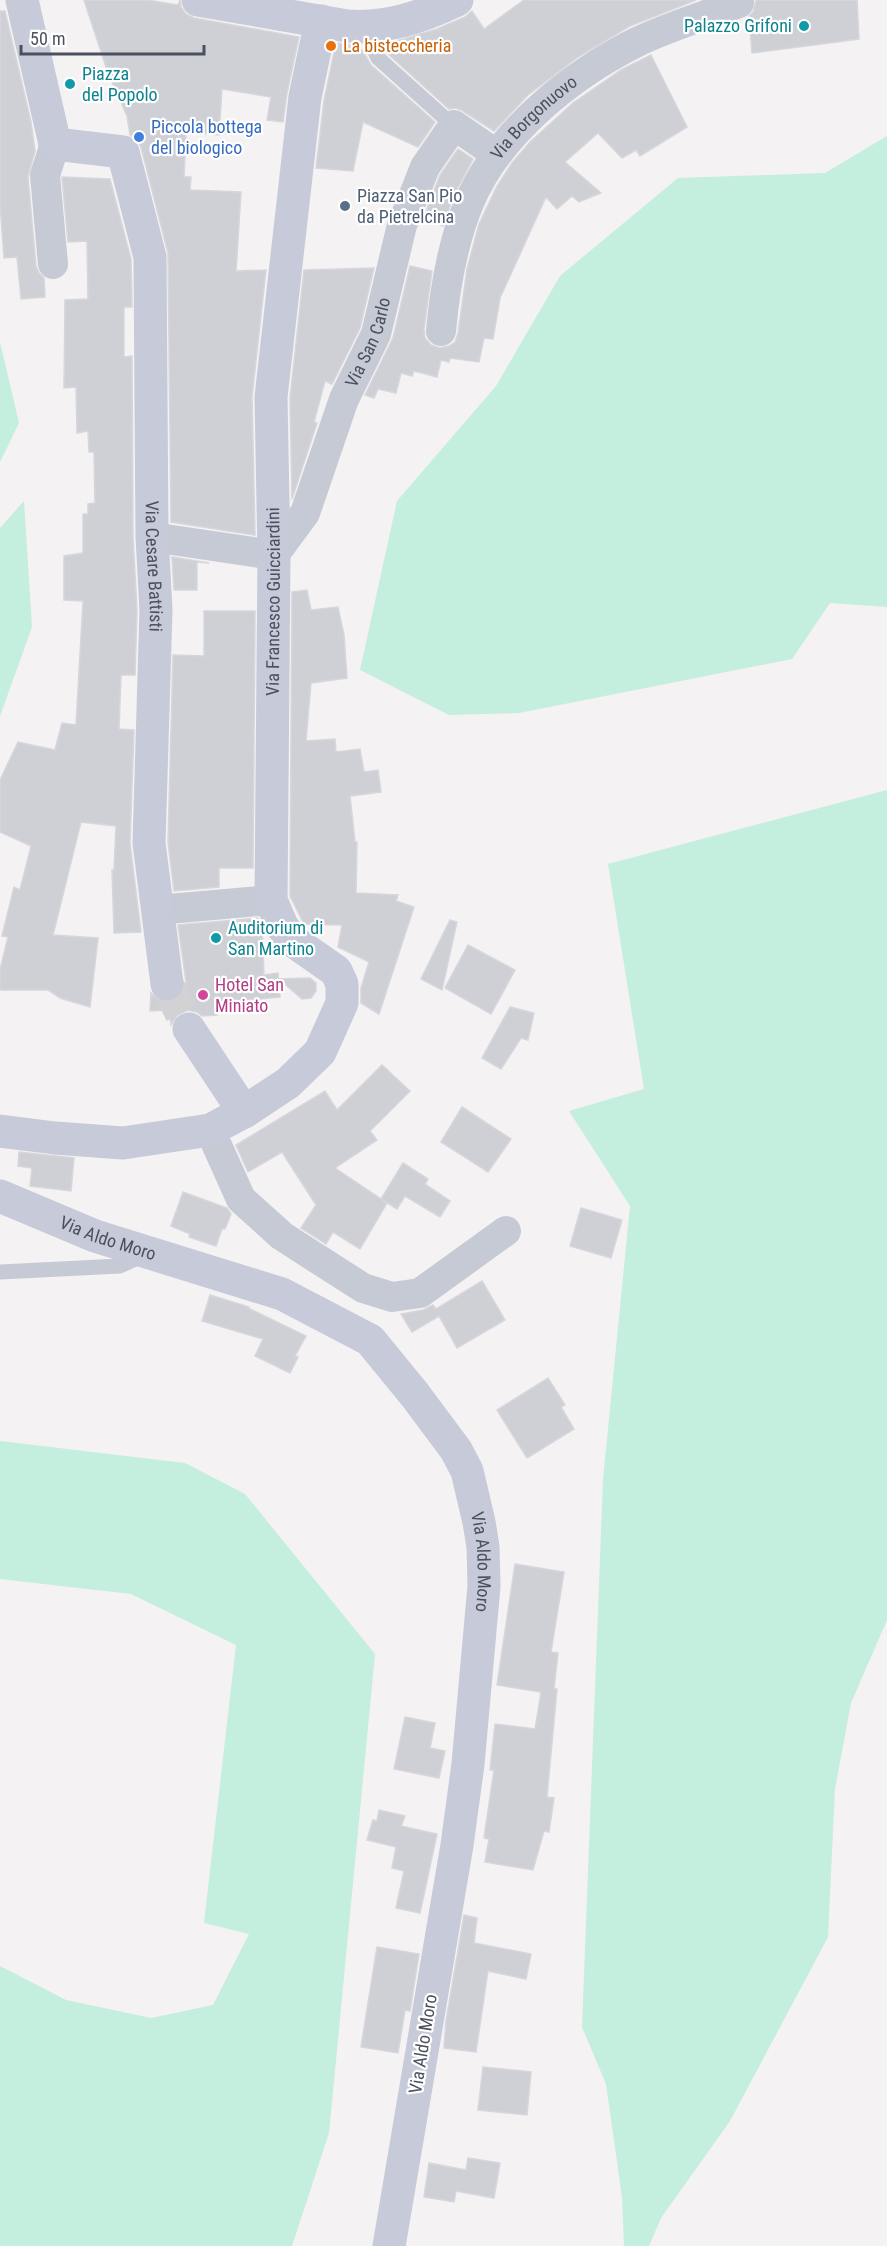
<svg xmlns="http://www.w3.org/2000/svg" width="887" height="2246" viewBox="0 0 887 2246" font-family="'Roboto Condensed',sans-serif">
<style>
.green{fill:#c4eede}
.building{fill:#cfd0d5;stroke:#d6d6dc;stroke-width:1.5}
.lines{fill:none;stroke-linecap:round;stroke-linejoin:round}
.secondary-tunnel{stroke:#d2d2d4;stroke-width:33;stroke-dasharray:33 16;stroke-linecap:butt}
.lane{stroke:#c6cad5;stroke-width:15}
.street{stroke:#c6cad5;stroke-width:30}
.secondary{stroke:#c6cad9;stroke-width:33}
.culture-dot{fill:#0f9aa8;stroke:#fff;stroke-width:2}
.food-dot{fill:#e8710a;stroke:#fff;stroke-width:2}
.shop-dot{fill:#3f7fe0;stroke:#fff;stroke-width:2}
.service-dot{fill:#5c6f8a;stroke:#fff;stroke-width:2}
.hotel-dot{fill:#d1479c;stroke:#fff;stroke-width:2}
.labels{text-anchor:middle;stroke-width:4.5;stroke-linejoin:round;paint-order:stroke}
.culture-label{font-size:18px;fill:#0d838f;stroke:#fff;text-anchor:start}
.food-label{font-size:18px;fill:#c56008;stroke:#fff;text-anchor:start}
.street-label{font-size:18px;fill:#4a505e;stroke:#fff}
.shop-label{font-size:18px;fill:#366cbe;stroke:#fff;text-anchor:start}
.service-label{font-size:18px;fill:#4e5e75;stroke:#fff;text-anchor:start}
.hotel-label{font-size:18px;fill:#b23c85;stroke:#fff;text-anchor:start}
</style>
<rect width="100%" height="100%" fill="#f4f2f2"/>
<g class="green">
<polygon points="887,136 887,607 830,603 792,659 519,713 449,715 360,670 397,501 496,386 560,276 678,178 825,173"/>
<polygon points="0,342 19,423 0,462"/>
<polygon points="24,501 32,627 0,716 0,528"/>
<polygon points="887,790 887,1620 851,1703 835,1789 828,1937 730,2121 661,2218 649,2246 624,2246 622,2197 606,2084 582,2027 603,1480 630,1206 569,1111 644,1089 608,864"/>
<polygon points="0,1441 185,1463 245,1494 375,1654 329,2133 292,2246 0,2246 0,1966 66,2000 151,2018 213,2005 249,1934 204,1923 236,1645 131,1594 0,1579"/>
</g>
<g class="building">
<polygon points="84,0 147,0 178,5 180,0 181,7 186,14 194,18 299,37 287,93 283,122 267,120 271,97 222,89 219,135 186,132 184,177 191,177 190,190 241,192 236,271 266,270 252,397 255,535 171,522 168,253 141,147 136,138 130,135 127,116 108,73"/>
<polygon points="524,0 696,0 630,26 578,57 528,95 494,131 463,111 456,108 449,109 386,52 383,47 393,42 437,29 465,17 472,11 484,29"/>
<polygon points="756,0 857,0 859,39 752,53 749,16 753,12"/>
<polygon points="0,11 5,11 31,122 35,151 28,177 36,266 39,273 44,278 45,297 21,299 17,257 4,258 0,204"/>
<polygon points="336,43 353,45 363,51 371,65 435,122 418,147 363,122 353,171 316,168 324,100"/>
<polygon points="651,55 687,127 640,156 636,150 622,158 598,133 565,162 601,193 579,202 572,196 557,209 546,197 500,298 493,339 484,338 479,362 450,358 449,362 441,360 437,377 414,371 412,376 401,373 396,393 378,389 374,398 365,395 393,338 410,266 432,271 424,329 425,338 431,345 440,348 449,346 455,342 458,333 467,269 479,224 497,186 512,163 530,142 573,103 621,70"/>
<polygon points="458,149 473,159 454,195 443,226 423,219 440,175"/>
<polygon points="62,177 110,179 131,259 132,307 124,307 124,357 132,356 133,537 137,610 135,675 121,675 119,729 134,730 130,843 141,932 114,933 112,870 114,870 116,826 81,822 53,935 98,938 90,1007 60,998 48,990 0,990 0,970 8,937 2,936 14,887 20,890 31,846 0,832 0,780 18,742 55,750 62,723 76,725 83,601 64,600 64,556 83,553 83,514 88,514 88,504 95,503 94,452 89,452 88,431 77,433 76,387 64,388 65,300 88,299 87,241 68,242"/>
<polygon points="374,268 360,328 332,384 325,381 314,422 317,423 292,499 290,398 304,270"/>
<polygon points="172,557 209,563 197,562 197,590 174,590"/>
<polygon points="307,590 311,610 338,607 344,635 347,678 311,683 306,741 335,739 336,752 360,749 364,772 378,770 381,792 350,796 355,842 357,842 356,893 398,895 396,901 414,907 379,1014 361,1003 361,988 369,962 338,947 342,925 304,924 290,896 292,592"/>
<polygon points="204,611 255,611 253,868 219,868 219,887 174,891 168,842 173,655 204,656"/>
<polygon points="258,918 262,927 264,975 278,973 280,997 216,1003 217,1015 202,1016 197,1012 187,1010 178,1014 171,1025 170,1010 150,1011 151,993 159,1001 169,1003 179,999 184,991 186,982 178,925"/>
<polygon points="450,920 457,922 442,990 421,979"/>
<polygon points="468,945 515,970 491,1014 445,988"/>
<polygon points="310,978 316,983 316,991 311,998 302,999 279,979"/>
<polygon points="510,1007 534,1013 528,1040 521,1038 501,1069 482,1058"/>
<polygon points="382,1065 410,1091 370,1131 377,1140 335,1168 387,1203 360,1249 333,1232 326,1244 301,1228 316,1205 282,1152 248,1172 236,1145 325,1091 337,1110"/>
<polygon points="462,1107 511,1139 488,1172 441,1142"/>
<polygon points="19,1152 74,1158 71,1191 30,1186 32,1168 18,1166"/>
<polygon points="403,1163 428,1179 425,1184 450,1201 440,1217 405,1196 397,1209 381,1199"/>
<polygon points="183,1192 227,1208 231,1214 225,1229 222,1229 216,1246 189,1237 190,1234 171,1226"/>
<polygon points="581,1208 622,1220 611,1258 570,1246"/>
<polygon points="482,1281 505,1320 457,1348 439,1316 412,1332 401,1314 423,1310 433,1305 436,1309"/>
<polygon points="210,1295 249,1307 248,1308 306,1336 295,1356 298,1357 290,1373 255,1356 263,1339 202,1321"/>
<polygon points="548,1378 565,1405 561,1407 574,1429 527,1458 497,1410"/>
<polygon points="515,1564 564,1572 551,1652 558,1653 554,1689 557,1689 547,1797 554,1798 549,1832 544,1831 533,1870 485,1862 489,1839 484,1838 494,1770 490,1770 495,1724 535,1729 541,1692 497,1685"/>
<polygon points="405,1717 435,1723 430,1748 445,1751 439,1778 394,1769"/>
<polygon points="379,1810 405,1816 401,1826 437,1834 420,1913 396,1908 404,1871 392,1868 396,1847 367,1840 373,1820 377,1821"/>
<polygon points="464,1915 477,1918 474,1943 531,1954 526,1979 488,1971 476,2052 444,2048 446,2021"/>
<polygon points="377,1947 419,1954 410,2011 405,2010 398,2053 361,2047"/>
<polygon points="483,2067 531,2072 527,2115 478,2110"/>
<polygon points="468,2158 500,2163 494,2198 456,2191 454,2202 424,2197 429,2163 466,2170"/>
</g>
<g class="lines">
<polyline class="secondary-tunnel" points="167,984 189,1029"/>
<g class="lane">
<polyline points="366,28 370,42 378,58 448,121"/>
<polyline points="0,1272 120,1266 144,1255"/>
</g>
<g class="street">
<polyline points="53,264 45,175 55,144"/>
<path id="s1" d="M441 331C445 287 452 244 469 203 498 133 571 75 637 42 670 26 705 16 739 3V0"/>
<path id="s2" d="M152 537 274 555 305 513 344 399 376 334 402 225 425 167 454 125 496 154"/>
<polyline points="157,910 271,900"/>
<polyline points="210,1130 241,1199 282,1236 363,1288 392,1297 420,1293 506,1231"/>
</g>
<g class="secondary">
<path id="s3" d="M22 0 55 144 123 152 150 257 152 537 156 610 149 843 167 984"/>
<path d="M198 0 347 26C387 29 421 17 457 0"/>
<polyline points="189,1029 244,1112"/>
<path id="s4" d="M0 1131 55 1138 123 1143 210 1130 244 1112 288 1083 320 1052 342 1003V984L336 971 293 941 282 926 271 900 274 555 271 397 305 97 321 21"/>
<path id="s5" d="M0 1196 95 1236 282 1294 370 1340 415 1395 456 1450 467 1471 479 1522 483 1547 484 1586 468 1764 457 1845 389 2246"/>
</g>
</g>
<g class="culture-dot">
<circle cx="804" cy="26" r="6"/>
<circle cx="70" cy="84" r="6"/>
<circle cx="216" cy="938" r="6"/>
</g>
<circle class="food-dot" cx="331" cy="46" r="6"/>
<circle class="shop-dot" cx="139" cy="137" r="6"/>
<circle class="service-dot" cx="345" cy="206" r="6"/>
<circle class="hotel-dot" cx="203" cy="995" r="6"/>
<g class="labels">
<g class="culture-label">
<text x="792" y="32" text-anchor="end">Palazzo Grifoni</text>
<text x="82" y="80">Piazza<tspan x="82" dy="21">del Popolo</tspan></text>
<text x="228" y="934">Auditorium di<tspan x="228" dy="21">San Martino</tspan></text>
</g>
<g class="food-label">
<text x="343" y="52">La bisteccheria</text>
</g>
<g class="street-label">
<text dy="6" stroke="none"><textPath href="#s1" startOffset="240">Via Borgonuovo</textPath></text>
<text dy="6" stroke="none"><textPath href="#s2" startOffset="358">Via San Carlo</textPath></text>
<text dy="6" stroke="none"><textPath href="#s3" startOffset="634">Via Cesare Battisti</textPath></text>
<text dy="6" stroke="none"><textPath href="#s4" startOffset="832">Via Francesco Guicciardini</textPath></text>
<text dy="6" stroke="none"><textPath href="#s5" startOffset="116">Via Aldo Moro</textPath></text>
<text dy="6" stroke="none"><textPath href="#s5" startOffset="654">Via Aldo Moro</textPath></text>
<text transform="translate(423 2044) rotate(-81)" y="6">Via Aldo Moro</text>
</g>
<g class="shop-label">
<text x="151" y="133">Piccola bottega<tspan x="151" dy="21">del biologico</tspan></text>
</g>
<g class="service-label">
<text x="357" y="202">Piazza San Pio<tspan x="357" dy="21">da Pietrelcina</tspan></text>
</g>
<g class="hotel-label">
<text x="215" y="991">Hotel San<tspan x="215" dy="21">Miniato</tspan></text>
</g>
</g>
<path d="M21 45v9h183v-9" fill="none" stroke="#4a505e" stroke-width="3"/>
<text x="30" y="45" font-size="18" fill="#4a505e" stroke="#ffffff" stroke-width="4.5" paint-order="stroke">50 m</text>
</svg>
